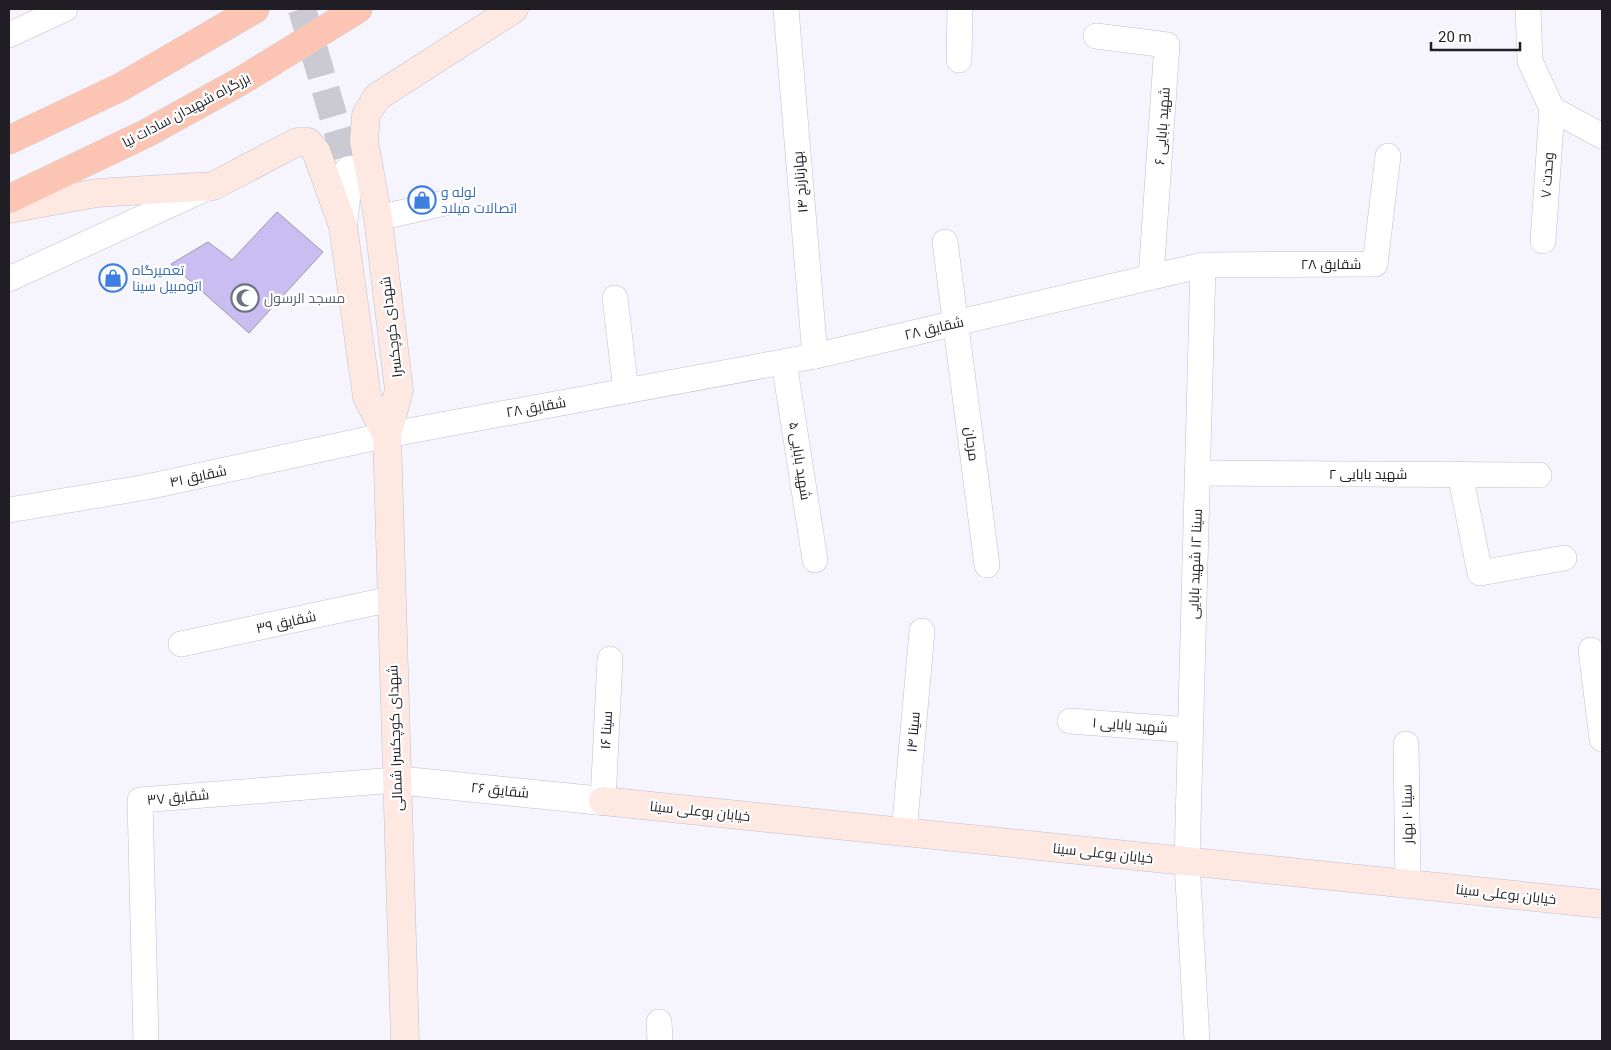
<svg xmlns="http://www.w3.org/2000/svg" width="1611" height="1050" viewBox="0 0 1611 1050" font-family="Roboto,Cairo,sans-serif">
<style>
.building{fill:#cabdf2;stroke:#9e9aa8}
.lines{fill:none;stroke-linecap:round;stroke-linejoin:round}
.tertiary-tunnel{stroke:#cbc9d2;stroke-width:28;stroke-dasharray:28 14;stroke-linecap:butt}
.minor-casing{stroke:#c2bfcd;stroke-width:26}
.tertiary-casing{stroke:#c2bfcd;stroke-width:29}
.secondary-casing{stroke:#c2bfcd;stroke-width:29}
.trunk-casing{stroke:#d2d2d3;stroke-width:29}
.minor{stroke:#fff;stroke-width:25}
.tertiary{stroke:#fff;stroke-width:28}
.secondary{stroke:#fee9e2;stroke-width:28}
.trunk{stroke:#fcc4b2;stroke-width:28}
.labels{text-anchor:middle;stroke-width:4.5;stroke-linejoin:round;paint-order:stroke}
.street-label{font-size:14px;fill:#201e24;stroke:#fff}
.shop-label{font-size:14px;fill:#366cbe;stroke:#fff;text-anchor:start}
.worship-label{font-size:14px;fill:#5b616d;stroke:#fff;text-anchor:start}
</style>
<rect width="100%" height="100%" fill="#f6f4fd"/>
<polygon class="building" points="277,212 323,252 249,333 171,264 208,242 232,260"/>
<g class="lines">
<polyline class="tertiary-tunnel" points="302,9 349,170"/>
<g class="minor-casing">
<g id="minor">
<polyline points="786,9 815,356"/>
<polyline points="1528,9 1530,61 1552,109 1602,136"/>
<polyline points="9,35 65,9"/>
<polyline points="1096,36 1167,45 1151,277"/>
<polyline points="959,60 960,9"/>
<polyline points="378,218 449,202"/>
<polyline points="1543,241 1552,109"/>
<polyline points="945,242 987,565"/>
<polyline points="9,279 207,188"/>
<polyline points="615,298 626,391"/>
<polyline points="784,362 815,560"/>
<polyline points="1197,473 1539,475"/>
<polyline points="1460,474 1480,573 1564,558"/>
<polyline points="9,510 147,487 387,435 815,356 1203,265 1375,264 1388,156"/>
<polyline points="181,644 391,599"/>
<polyline points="1591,650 1602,739"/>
<polyline points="1070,721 1190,730"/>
<polyline points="1406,744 1408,884"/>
<polyline points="603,801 610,659"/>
<polyline points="904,833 922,631"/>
<polyline points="659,1022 660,1041"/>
<polyline points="146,1041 140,800 396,780"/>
<polyline points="1197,1041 1187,862 1203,265"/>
</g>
</g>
<g class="tertiary-casing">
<g id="tertiary">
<polyline points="343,226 349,170"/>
<polyline points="396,780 603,801"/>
</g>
</g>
<g class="secondary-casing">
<g id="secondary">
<polyline points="9,209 97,193 213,186 297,142 308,142 316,151 343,226 367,397 387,435"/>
<polyline points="603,801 1602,904"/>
<polyline points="405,1041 387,435 399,390 378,218 364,141 366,115 377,97 514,9"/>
</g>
</g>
<g class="trunk-casing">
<g id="trunk">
<polyline points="9,140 121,87 255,9"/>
<polyline points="9,199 147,133 241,81 358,9"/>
</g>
</g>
<use href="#minor" class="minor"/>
<use href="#tertiary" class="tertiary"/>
<use href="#secondary" class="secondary"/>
<use href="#trunk" class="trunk"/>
</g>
<defs>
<g id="shop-ring" transform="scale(1.4375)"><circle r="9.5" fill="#fff" stroke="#3f7fe0" stroke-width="1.5"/><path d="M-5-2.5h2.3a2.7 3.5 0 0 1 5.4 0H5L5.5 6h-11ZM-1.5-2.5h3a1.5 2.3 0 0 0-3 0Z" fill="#3f7fe0"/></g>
<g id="mosque-ring" transform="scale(1.4375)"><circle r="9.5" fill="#fff" stroke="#6b7280" stroke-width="1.5"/><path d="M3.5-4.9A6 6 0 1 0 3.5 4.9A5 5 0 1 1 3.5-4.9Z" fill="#6b7280"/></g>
</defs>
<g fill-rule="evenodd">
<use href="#shop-ring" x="422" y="200"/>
<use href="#shop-ring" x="113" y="278"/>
<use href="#mosque-ring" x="245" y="298"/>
</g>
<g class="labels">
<g class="street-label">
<text transform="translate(186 110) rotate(-28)" y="5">بزرگراه شهیدان سادات نیا</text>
<text transform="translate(1162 126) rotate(-86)" y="5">شهید بابایی ۶</text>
<text transform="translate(1547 175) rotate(-86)" y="5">وحدت ۷</text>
<text transform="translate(800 182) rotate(-95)" y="5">بهارنارنج ۱۴</text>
<text x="1331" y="269">شقایق ۲۸</text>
<text transform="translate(391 327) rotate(-97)" y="5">شهدای کوچکسرا</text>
<text transform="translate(934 328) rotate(-13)" y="5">شقایق ۲۸</text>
<text transform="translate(536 407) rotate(-10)" y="5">شقایق ۲۸</text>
<text transform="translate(972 444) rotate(83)" y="5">مرجان</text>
<text transform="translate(800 461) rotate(81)" y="5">شهید بابایی ۵</text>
<text x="1368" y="479">شهید بابایی ۲</text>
<text transform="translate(198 476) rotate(-12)" y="5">شقایق ۴۱</text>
<text transform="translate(1195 564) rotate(-88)" y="5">سینا ۱۲ شهید بابایی</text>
<text transform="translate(286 622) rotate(-12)" y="5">شقایق ۳۹</text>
<text transform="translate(1130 725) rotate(4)" y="5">شهید بابایی ۱</text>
<text transform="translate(606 730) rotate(-87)" y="5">سینا ۱۶</text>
<text transform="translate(913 732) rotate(-85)" y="5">سینا ۱۴</text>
<text transform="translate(395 738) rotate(-92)" y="5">شهدای کوچکسرا شمالی</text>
<text transform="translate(500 790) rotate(6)" y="5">شقایق ۲۶</text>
<text transform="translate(178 797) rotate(-5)" y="5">شقایق ۳۷</text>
<text transform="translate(700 811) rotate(6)" y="5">خیابان بوعلی سینا</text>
<text transform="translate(1407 814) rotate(-91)" y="5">سینا ۱۰ بهار</text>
<text transform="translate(1103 853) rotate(6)" y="5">خیابان بوعلی سینا</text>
<text transform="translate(1506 894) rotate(6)" y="5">خیابان بوعلی سینا</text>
</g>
<g class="shop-label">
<text x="441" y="197">لوله و<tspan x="441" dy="16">اتصالات میلاد</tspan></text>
<text x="132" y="275">تعمیرگاه<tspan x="132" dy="16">اتومبیل سینا</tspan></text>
</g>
<g class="worship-label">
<text x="264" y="303">مسجد الرسول</text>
</g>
</g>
<rect width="1611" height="1050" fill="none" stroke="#201e24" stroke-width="20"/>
<path d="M1431 42v8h89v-8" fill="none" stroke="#201e24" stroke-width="2.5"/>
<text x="1438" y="42" font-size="15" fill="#201e24" stroke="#ffffff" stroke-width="4" paint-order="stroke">20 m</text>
</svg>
